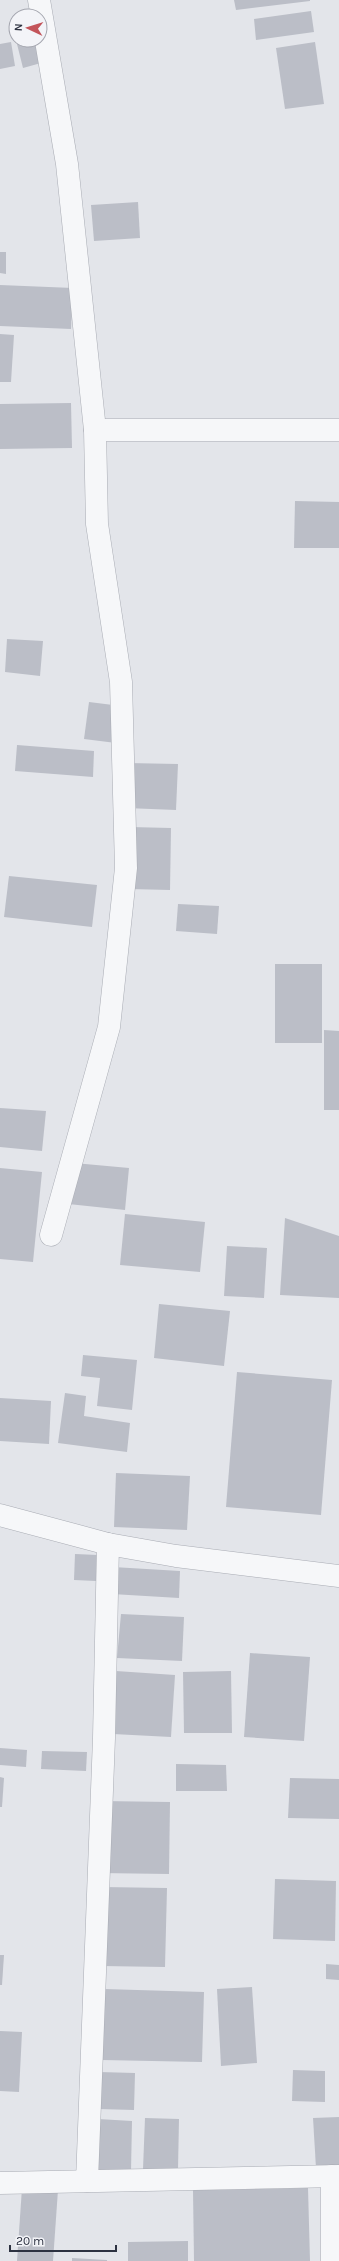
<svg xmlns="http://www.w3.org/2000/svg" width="339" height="2261" viewBox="0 0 339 2261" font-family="Karla,sans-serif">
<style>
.building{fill:#bbbec7}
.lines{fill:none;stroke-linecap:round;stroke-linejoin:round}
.minor-casing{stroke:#a9acb4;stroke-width:23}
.minor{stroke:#f6f7f9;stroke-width:22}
</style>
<rect width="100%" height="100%" fill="#e3e5ea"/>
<g class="building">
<polygon points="234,0 310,0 310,1 236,10"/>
<polygon points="311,11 314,32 256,40 254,19"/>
<polygon points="16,25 16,37 15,37 13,26"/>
<polygon points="16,40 35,40 41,63 23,68"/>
<polygon points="11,42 15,66 0,69 0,44"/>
<polygon points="315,42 324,104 285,109 276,48"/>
<polygon points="138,202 140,238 94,241 91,205"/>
<polygon points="0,252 6,252 6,274 0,273"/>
<polygon points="0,285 73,288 71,329 0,326"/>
<polygon points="0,334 14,335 11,382 0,382"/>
<polygon points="71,403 72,448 0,449 0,404"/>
<polygon points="295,501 339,502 339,548 294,548"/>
<polygon points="7,639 43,641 40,676 5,672"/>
<polygon points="89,702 129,707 124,744 84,739"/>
<polygon points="17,745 94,751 93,777 15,771"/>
<polygon points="127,763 178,764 176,810 126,808"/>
<polygon points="130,827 171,828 170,890 129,889"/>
<polygon points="9,876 97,885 92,927 4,917"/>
<polygon points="178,904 219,906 217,934 176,931"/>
<rect x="275" y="964" width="47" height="79"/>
<polygon points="324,1030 339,1031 339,1110 324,1110"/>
<polygon points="0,1108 46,1111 42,1151 0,1147"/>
<polygon points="63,1162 129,1168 125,1210 59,1203"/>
<polygon points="0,1168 42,1172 33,1262 0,1259"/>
<polygon points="125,1214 205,1222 200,1272 120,1265"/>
<polygon points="285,1218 339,1236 339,1298 280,1295"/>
<polygon points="227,1246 267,1248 264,1298 224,1296"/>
<polygon points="159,1304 230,1311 224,1366 154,1358"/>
<polygon points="83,1355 137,1360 132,1410 97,1406 100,1378 81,1376"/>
<polygon points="237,1372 332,1380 321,1515 226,1507"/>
<polygon points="65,1393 86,1396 84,1416 130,1423 127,1452 58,1443"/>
<polygon points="0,1398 51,1401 49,1444 0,1441"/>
<polygon points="116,1473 190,1476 187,1530 114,1527"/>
<polygon points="75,1554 98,1555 96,1581 74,1580"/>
<polygon points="113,1567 180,1571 179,1598 112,1594"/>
<polygon points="121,1614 184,1617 182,1661 117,1658"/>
<polygon points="250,1653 310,1657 304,1741 244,1737"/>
<polygon points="116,1671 175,1675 171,1737 113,1734"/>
<polygon points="231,1671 232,1733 184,1733 183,1672"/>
<polygon points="0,1748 27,1750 26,1767 0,1765"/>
<polygon points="42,1751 87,1752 86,1771 41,1769"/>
<polygon points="176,1764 226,1765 227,1791 176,1791"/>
<polygon points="0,1777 4,1778 2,1807 0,1807"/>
<polygon points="290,1778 339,1779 339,1819 288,1818"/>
<polygon points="101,1801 170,1802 169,1874 99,1873"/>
<polygon points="275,1879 336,1881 335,1941 273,1939"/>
<polygon points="102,1887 167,1888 165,1967 101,1966"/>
<polygon points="0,1955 4,1955 2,1985 0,1985"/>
<polygon points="326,1964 339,1965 339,1980 326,1979"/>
<polygon points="252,1987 257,2063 221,2066 217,1989"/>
<polygon points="104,1989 204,1992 202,2062 102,2060"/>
<polygon points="0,2031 22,2032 19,2092 0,2091"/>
<polygon points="293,2070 325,2071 325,2102 292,2101"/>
<polygon points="99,2072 135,2073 134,2110 98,2109"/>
<polygon points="339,2117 339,2167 316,2168 313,2118"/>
<polygon points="145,2118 179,2119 178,2169 143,2169"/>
<polygon points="98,2119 132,2121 131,2171 96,2170"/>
<polygon points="22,2188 58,2190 53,2261 17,2261"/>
<polygon points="308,2188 310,2261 194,2261 193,2190"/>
<polygon points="188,2241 188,2261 128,2261 128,2242"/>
<polygon points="72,2258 107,2260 107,2261 72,2261"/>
</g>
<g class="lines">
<g class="minor-casing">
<g id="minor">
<polyline points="39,0 67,164 95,430 339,430"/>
<polyline points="51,1235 109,1027 126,868 121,682 97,524 95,430"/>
<polyline points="0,1515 108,1544 176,1556 339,1576"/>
<polyline points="332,2176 332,2261"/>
<polyline points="87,2181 104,1738 108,1544"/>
<polyline points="0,2183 339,2176"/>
</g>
</g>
<use href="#minor" class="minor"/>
</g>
<g transform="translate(28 28) rotate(274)"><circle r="19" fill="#f3f4f8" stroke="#a4a6af"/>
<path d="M0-3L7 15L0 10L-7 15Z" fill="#c3545a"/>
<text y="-6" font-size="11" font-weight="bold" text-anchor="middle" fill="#2d3241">N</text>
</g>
<path d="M10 2245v6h106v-6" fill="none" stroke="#2d3241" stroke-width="2"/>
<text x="16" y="2245" font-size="12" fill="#2d3241" stroke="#f3f4f8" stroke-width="3" paint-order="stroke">20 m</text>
</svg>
